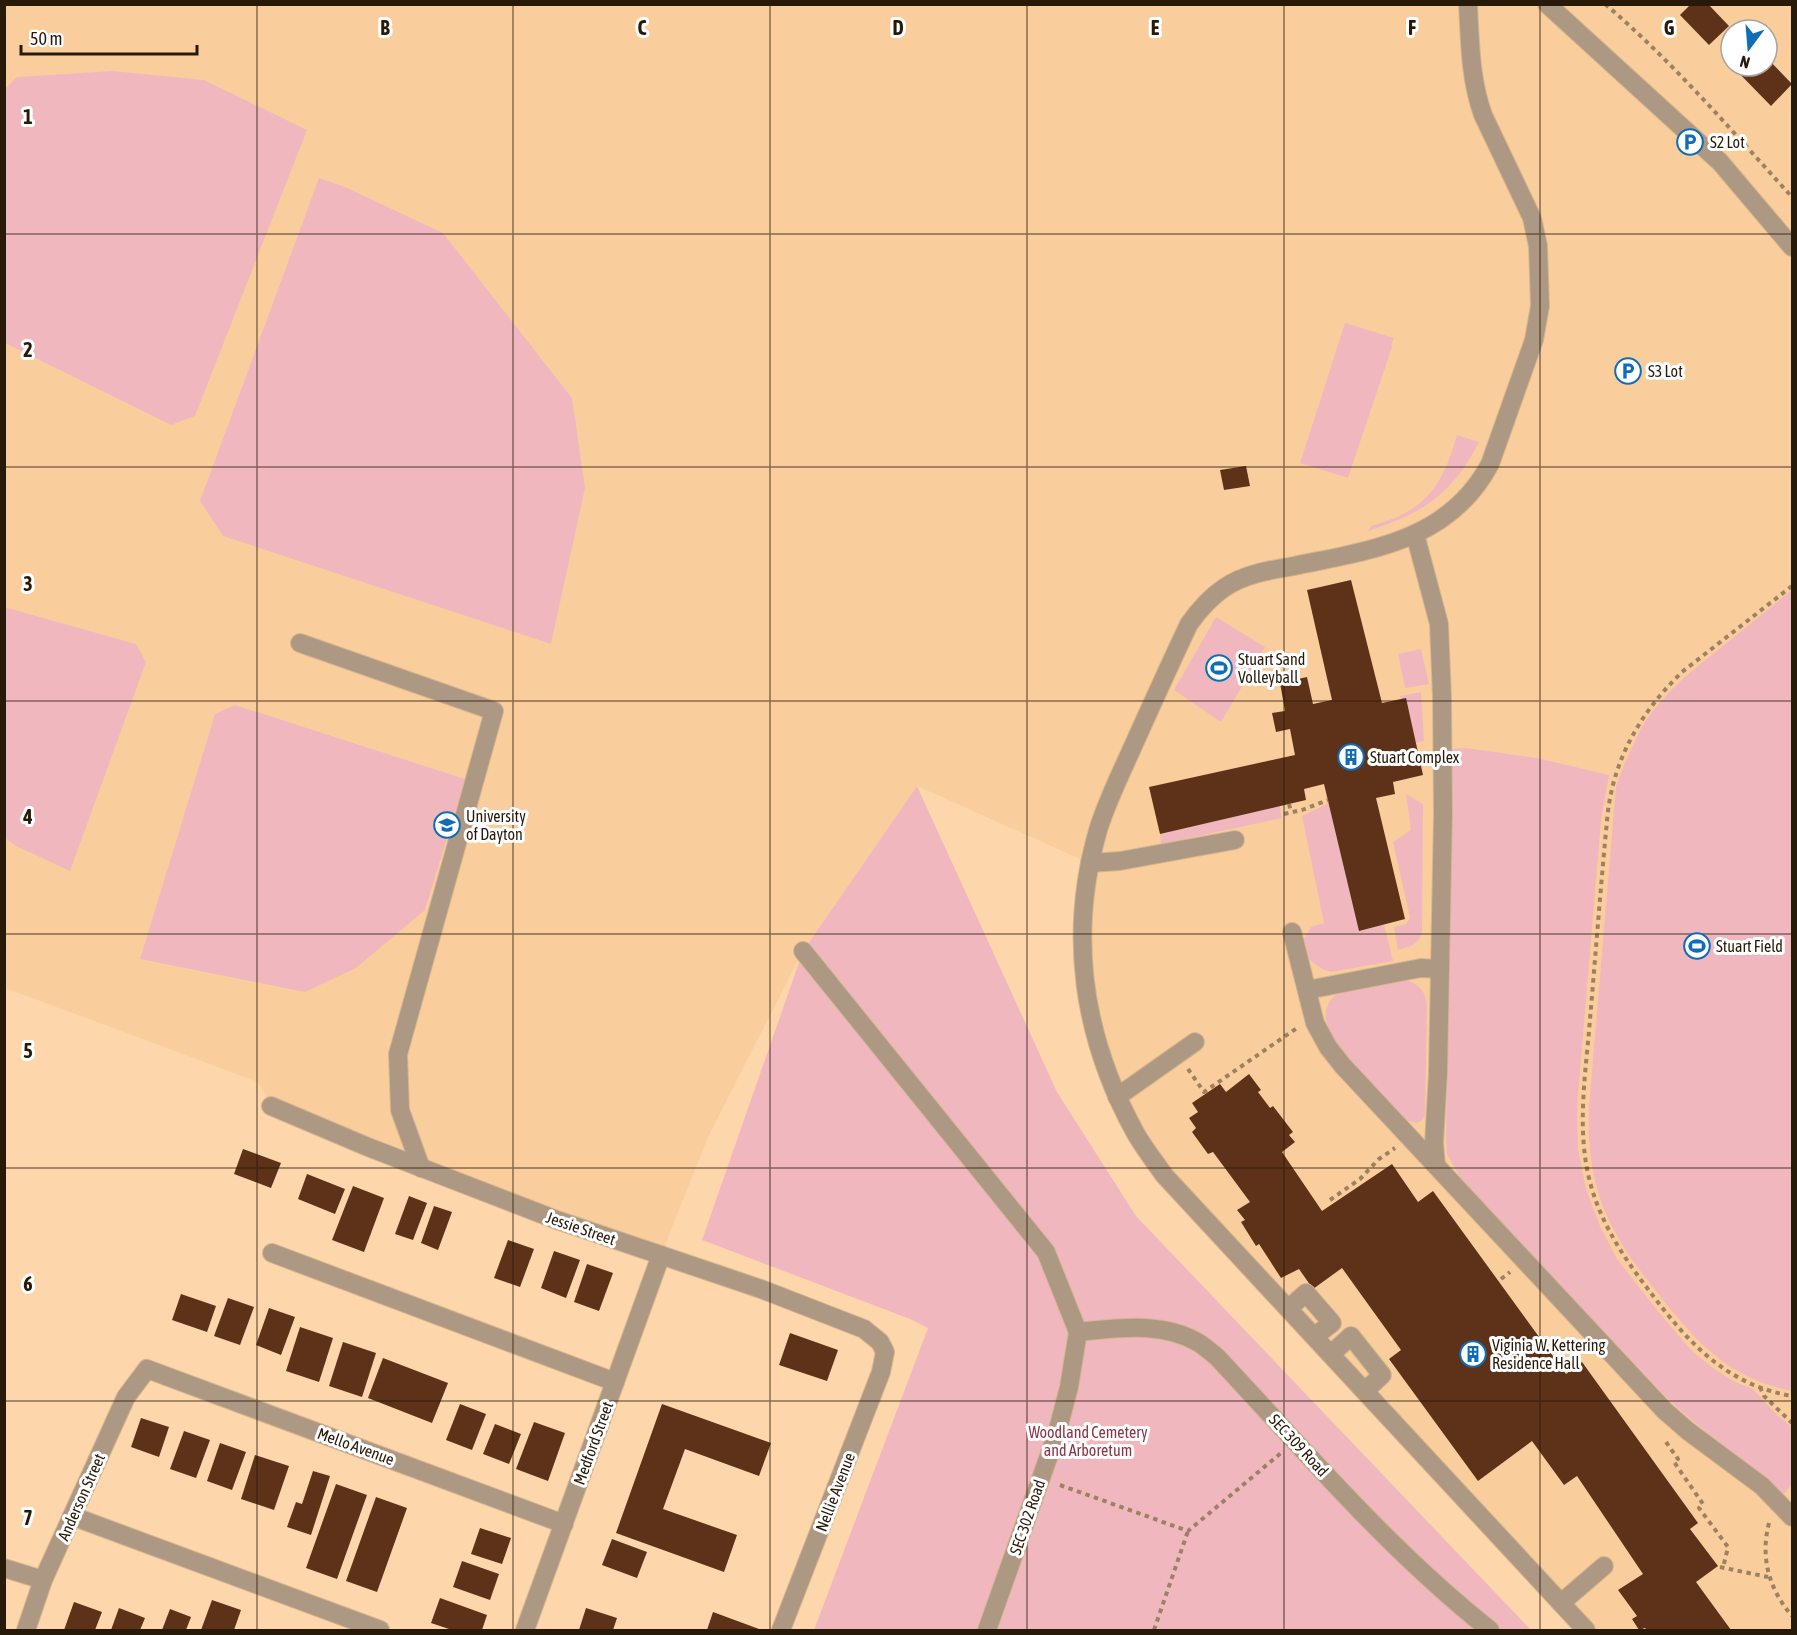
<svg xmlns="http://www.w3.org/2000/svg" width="1797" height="1635" viewBox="0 0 1797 1635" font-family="'Asap Condensed',sans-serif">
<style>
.built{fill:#face9c;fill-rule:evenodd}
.green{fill:#f0b8be}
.building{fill:#5d3219}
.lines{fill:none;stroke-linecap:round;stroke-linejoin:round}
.minor-casing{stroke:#d7b58e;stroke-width:20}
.path{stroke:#9d8162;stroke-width:4;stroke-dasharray:4.5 4.5;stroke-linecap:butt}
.minor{stroke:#ad9983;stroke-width:18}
.grid{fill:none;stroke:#281a09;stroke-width:1.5;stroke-opacity:0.55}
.labels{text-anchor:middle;stroke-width:6;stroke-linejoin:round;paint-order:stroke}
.poi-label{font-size:16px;fill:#281a09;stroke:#fff;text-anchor:start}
.street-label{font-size:16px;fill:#281a09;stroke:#fff}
.park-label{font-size:16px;fill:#8b3547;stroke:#fff}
.grid-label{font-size:20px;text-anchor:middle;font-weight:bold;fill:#281a09;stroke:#fff;stroke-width:6;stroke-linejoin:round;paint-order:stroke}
</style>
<rect width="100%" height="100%" fill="#fdd7ab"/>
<path class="built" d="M4 5H1792V1630H1586L1137 1136 1086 993 1089 863 917 786 803 951 709 1135 661 1255 271 1106 258 1082 5 988ZM1731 30H1767V66H1731Z"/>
<g class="green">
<polygon points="113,71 204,80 307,130 195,416 171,425 5,343 5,89 17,77"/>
<polygon points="319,178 345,187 443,233 572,398 585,488 551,644 223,536 200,501"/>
<polygon points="1345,323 1394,338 1391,346 1392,347 1348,478 1300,463"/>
<path d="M1457 435 1479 442C1452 495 1423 513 1368 531L1371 526C1425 511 1442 488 1457 435Z"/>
<path d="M1792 590V1391C1727 1378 1695 1341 1656 1291 1634 1264 1613 1235 1601 1201 1590 1170 1588 1139 1589 1107L1616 786 1624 765 1641 728 1652 712 1670 691 1687 675Z"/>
<polygon points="4,607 136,644 146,662 70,871 16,846 5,838"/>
<polygon points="1216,617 1265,647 1221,722 1174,690"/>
<polygon points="1421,649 1429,684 1405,688 1398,654"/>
<polygon points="1421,692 1424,741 1416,743 1406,699 1401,699 1400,696"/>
<polygon points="235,705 465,779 425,910 356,968 305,992 140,959 215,714"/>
<path d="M1466 748 1537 758 1609 775 1601 820 1577 1108 1578 1149 1586 1189 1600 1226 1617 1259 1661 1315 1693 1352 1713 1368 1735 1382 1753 1389 1778 1416 1792 1427V1484L1784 1494C1745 1459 1701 1431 1664 1395L1461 1179 1447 1154 1446 1133 1450 968 1452 749Z"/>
<polygon points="917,786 1057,1092 1136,1216 1531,1630 814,1630 928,1328 910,1319 702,1240 803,951"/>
<path d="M1406 794 1423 804 1422 932C1419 945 1409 947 1398 950L1394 927 1406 924 1410 918 1393 842 1411 830Z"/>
<polygon points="1329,803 1384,924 1393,961 1332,972 1322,969 1310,960 1307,954 1304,939 1311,927 1324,923 1302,816"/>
<polygon points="1280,806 1282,818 1161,844 1160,834"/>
<path d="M1406 980C1419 984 1426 992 1427 1005L1425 1115 1421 1121 1416 1123 1408 1121C1386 1098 1333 1050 1326 1020 1324 1011 1328 1002 1335 995Z"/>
</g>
<g class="building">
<polygon points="1691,4 1708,4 1729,26 1709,45 1680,15"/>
<polygon points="1767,58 1792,84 1771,106 1732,66 1767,66"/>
<polygon points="1246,466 1250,486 1224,490 1220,470"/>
<polygon points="1351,580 1382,703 1406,698 1423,775 1393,782 1395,794 1376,798 1405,919 1359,931 1324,784 1304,789 1306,800 1160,834 1149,787 1295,755 1290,729 1276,732 1272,713 1285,711 1280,683 1307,677 1313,704 1332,700 1307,590"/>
<polygon points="1249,1074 1261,1090 1258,1092 1270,1108 1273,1106 1293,1132 1289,1135 1295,1142 1282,1152 1322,1211 1392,1164 1418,1202 1433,1191 1566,1374 1582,1362 1698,1523 1690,1529 1718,1566 1696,1582 1731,1630 1647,1630 1645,1628 1639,1630 1632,1619 1637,1616 1618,1590 1643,1574 1577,1476 1564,1485 1532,1441 1478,1481 1389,1359 1401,1350 1342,1268 1313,1289 1299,1269 1281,1278 1259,1244 1256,1246 1241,1222 1245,1220 1237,1210 1250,1202 1213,1152 1208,1154 1192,1132 1196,1128 1189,1118 1198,1112 1192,1103 1220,1084 1226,1092"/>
<polygon points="243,1149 281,1163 271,1188 234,1174"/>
<polygon points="307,1174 345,1189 335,1214 298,1199"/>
<polygon points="353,1186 384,1198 364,1252 332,1240"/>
<polygon points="409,1196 427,1203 413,1240 395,1234"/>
<polygon points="434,1206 452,1212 438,1250 421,1243"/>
<polygon points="508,1240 534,1249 520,1287 494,1278"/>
<polygon points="554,1251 580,1260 566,1298 541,1288"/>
<polygon points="587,1264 613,1273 599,1311 574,1302"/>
<polygon points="181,1294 216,1306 207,1332 172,1320"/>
<polygon points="228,1298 254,1307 240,1345 214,1336"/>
<polygon points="269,1308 295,1317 281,1355 256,1345"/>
<polygon points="300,1327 333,1338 319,1382 286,1371"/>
<polygon points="790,1333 838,1350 827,1381 779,1365"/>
<polygon points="343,1342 376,1353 362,1397 329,1386"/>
<polygon points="383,1358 448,1383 432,1423 368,1398"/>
<polygon points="460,1404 486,1414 472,1450 446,1440"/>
<polygon points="662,1404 771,1443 759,1476 685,1449 663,1509 737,1535 724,1572 616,1533"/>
<polygon points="141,1418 169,1427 159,1457 131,1447"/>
<polygon points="534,1422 565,1433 548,1481 516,1469"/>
<polygon points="495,1424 521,1434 509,1464 483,1454"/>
<polygon points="184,1431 210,1440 196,1478 170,1469"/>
<polygon points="220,1443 246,1452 232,1490 207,1481"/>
<polygon points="255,1455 289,1466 274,1510 241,1499"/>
<polygon points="313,1471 330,1476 311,1535 287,1527 296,1502 302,1504"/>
<polygon points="336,1484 367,1495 337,1579 306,1568"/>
<polygon points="376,1497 407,1508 377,1592 346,1581"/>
<polygon points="480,1528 511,1538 502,1564 471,1554"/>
<polygon points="612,1539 647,1552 637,1578 602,1565"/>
<polygon points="462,1561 499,1574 490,1600 453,1587"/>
<polygon points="440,1598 487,1615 482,1630 452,1630 431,1623"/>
<polygon points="212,1600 241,1610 234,1630 201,1630"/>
<polygon points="74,1602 102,1612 95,1630 64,1630"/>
<polygon points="119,1608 145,1618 140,1630 111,1630"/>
<polygon points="586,1608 617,1618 613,1630 579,1630"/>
<polygon points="170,1609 191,1617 186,1630 162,1630"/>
<polygon points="713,1612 759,1629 758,1630 707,1630"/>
</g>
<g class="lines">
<g class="minor-casing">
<g id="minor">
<path d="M1468 4C1470 41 1470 79 1483 115L1532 218 1538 246 1540 306 1534 340 1490 464C1449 541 1371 550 1294 566 1270 570 1244 574 1224 588 1209 598 1199 610 1189 624 1170 664 1152 704 1134 744 1122 771 1108 799 1099 827 1067 934 1083 1038 1136 1134 1144 1148 1155 1162 1164 1175L1586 1630"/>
<polyline points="1547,4 1720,162 1792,247"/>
<polyline points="1415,534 1439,624 1442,697 1443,814 1438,1073 1434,1143 1436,1165"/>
<polyline points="300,643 494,711 398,1054 400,1110 421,1168"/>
<polyline points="1090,863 1120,861 1235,840"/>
<polyline points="1292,932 1315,1023 1328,1047 1343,1066 1665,1411 1688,1431 1762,1486 1792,1517"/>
<polyline points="803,951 1046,1252 1078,1332 1069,1387 1057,1433 987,1630"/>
<polyline points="1307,990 1421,968 1439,969"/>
<polyline points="1117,1097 1195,1042"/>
<polyline points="271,1106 368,1147 557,1220 761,1289 864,1329 880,1342 885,1352 881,1372 781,1630"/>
<polyline points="272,1253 615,1382"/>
<polyline points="1289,1308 1306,1293 1332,1323 1315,1336"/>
<path d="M1078 1332C1118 1328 1163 1321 1199 1343 1205 1347 1211 1352 1217 1357 1305 1451 1389 1550 1490 1630"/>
<polyline points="1331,1354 1351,1336 1382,1375 1365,1391"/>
<polyline points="72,1516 380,1630"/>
<polyline points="4,1568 43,1580"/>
<polyline points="1561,1603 1604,1566"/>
<polyline points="26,1630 43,1580 126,1397 147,1369 564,1524"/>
<polyline points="525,1630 661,1255"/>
</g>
</g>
<g class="path">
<path d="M1605 4C1673 62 1732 131 1792 197"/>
<path d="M1792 586 1682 672C1642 711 1615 756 1608 811 1601 881 1596 950 1590 1019 1586 1072 1576 1129 1590 1182 1603 1232 1633 1270 1664 1310 1699 1354 1735 1386 1792 1396"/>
<polyline points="1289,804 1291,812"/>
<polyline points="1284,814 1302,810 1328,800"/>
<polyline points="1188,1069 1204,1092 1297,1028"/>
<polyline points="1330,1200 1360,1179 1379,1159 1395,1148"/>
<polyline points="1501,1279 1510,1272"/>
<polyline points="1760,1387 1764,1396 1792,1423"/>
<polyline points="1666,1442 1678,1459 1674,1462 1703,1504 1699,1508 1728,1547 1723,1568"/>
<polyline points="1060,1485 1188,1531 1281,1453"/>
<path d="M1769 1523C1760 1558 1769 1589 1792 1616"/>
<polyline points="1720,1567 1768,1577"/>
<polyline points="1154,1630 1188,1531"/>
</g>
<use href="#minor" class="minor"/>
</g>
<path class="grid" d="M257 4V1630M513 4V1630M770 4V1630M1027 4V1630M1284 4V1630M1540 4V1630M4 234H1792M4 467H1792M4 701H1792M4 934H1792M4 1168H1792M4 1401H1792"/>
<defs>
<g id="parking-ring" transform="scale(1.35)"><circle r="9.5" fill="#fff" stroke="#0e6cb9" stroke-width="1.5"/><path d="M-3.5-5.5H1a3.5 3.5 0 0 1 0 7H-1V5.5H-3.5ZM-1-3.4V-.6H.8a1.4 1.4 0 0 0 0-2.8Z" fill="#0e6cb9"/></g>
<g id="stadium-ring" transform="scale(1.35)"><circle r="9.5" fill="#fff" stroke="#0e6cb9" stroke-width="1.5"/><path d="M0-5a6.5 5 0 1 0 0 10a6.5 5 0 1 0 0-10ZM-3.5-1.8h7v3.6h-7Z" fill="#0e6cb9"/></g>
<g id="building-ring" transform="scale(1.35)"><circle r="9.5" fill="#fff" stroke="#0e6cb9" stroke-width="1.5"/><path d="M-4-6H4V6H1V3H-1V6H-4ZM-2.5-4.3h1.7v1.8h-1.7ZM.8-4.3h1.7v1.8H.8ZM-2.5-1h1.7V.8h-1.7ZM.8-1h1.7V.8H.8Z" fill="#0e6cb9"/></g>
<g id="university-ring" transform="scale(1.35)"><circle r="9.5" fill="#fff" stroke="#0e6cb9" stroke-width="1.5"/><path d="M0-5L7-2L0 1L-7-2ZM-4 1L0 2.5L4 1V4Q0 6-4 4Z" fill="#0e6cb9"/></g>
</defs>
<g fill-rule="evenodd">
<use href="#parking-ring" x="1690" y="142"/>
<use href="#parking-ring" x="1628" y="371"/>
<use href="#stadium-ring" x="1219" y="668"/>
<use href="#building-ring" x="1351" y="757"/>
<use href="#university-ring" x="447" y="825"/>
<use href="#stadium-ring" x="1697" y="946"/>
<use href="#building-ring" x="1473" y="1354"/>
</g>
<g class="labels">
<g class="poi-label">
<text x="1710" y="148">S2 Lot</text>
<text x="1648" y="377">S3 Lot</text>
<text x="1238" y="665">Stuart Sand<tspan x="1238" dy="18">Volleyball</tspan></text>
<text x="1370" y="763">Stuart Complex</text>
<text x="466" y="822">University<tspan x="466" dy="18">of Dayton</tspan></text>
<text x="1716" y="952">Stuart Field</text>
<text x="1492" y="1351">Viginia W. Kettering<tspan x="1492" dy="18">Residence Hall</tspan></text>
</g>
<g class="street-label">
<text transform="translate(581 1228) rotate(19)" y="6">Jessie Street</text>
<text transform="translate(593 1443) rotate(-70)" y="6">Medford Street</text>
<text transform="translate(1299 1445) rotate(47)" y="6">SEC 309 Road</text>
<text transform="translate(356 1446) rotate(20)" y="6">Mello Avenue</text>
<text transform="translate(835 1492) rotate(-69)" y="6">Nellie Avenue</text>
<text transform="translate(81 1497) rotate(-66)" y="6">Anderson Street</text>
<text transform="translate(1027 1517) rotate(-71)" y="6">SEC 302 Road</text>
</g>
<g class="park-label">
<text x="1088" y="1438">Woodland Cemetery<tspan x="1088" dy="18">and Arboretum</tspan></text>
</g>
</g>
<g class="grid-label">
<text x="385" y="35">B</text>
<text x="642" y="35">C</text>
<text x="898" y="35">D</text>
<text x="1155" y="35">E</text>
<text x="1412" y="35">F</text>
<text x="1669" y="35">G</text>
<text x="28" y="124">1</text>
<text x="28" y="357">2</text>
<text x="28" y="591">3</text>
<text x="28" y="824">4</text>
<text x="28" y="1058">5</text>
<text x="28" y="1291">6</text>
<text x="28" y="1525">7</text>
</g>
<rect width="1797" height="1635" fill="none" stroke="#281a09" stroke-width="12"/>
<g transform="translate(1749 48) rotate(196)"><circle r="28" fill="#ffffff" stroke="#a9a39d" stroke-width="1.5"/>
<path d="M0-4.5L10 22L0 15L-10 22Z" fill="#0e6cb9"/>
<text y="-9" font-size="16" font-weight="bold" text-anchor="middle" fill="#281a09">N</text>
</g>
<path d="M21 45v9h176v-9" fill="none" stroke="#281a09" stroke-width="3"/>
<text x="30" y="45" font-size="18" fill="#281a09" stroke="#ffffff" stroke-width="4.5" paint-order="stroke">50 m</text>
</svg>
